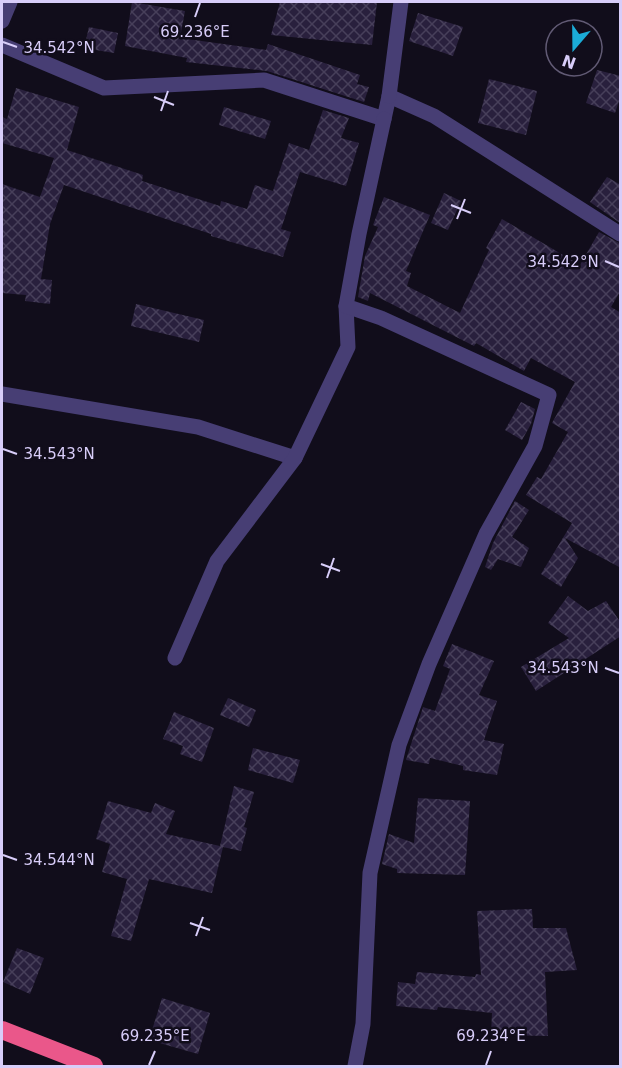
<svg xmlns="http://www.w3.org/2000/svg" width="622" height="1068" viewBox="0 0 622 1068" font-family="'DejaVu Sans',sans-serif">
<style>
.building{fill:url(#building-cross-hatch)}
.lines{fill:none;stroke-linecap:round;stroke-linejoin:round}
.street{stroke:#473e74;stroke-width:15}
.highway{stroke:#ea578a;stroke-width:18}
.ticks{fill:none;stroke:#d8cdf9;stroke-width:2}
.ticks-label{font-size:15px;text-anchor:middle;fill:#d8cdf9;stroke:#110d1b;stroke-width:5;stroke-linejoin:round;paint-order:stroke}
</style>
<defs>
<pattern id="building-cross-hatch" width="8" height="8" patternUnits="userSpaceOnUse" patternTransform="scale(1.5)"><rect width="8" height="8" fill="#29203d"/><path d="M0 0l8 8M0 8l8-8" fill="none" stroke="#473f5a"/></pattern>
</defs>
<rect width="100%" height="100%" fill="#110d1b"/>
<g class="building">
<polygon points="132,2 185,11 180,38 266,50 268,44 360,75 357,84 369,87 364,102 267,71 186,62 187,58 125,46"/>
<polygon points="280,2 377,2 372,45 271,35"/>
<polygon points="418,13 463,27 453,56 409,41"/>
<polygon points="89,27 118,33 114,53 84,48"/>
<polygon points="597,70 621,76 621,95 615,113 586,103"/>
<polygon points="489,79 537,91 526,135 478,123"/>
<polygon points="16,88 79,107 67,150 143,175 142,181 220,206 221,201 247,209 255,185 273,191 289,143 309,150 323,110 349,118 341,138 359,143 346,186 300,172 281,229 291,232 283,257 211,236 211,234 64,185 50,224 41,279 52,280 50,304 25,301 26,295 2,293 2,184 40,197 54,158 2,143 2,117 7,119"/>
<polygon points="224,107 271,121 265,139 219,125"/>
<polygon points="607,177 621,185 620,223 590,202"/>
<polygon points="444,193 461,201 448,230 431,223"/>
<polygon points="384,197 430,215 406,271 411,273 407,286 460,313 489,250 486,248 502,219 580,265 599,232 621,244 621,290 611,307 621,313 621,568 565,538 578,558 561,587 541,574 572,523 526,495 537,477 541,479 568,432 552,423 575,382 531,358 524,371 476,343 474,346 370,293 368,301 358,297 365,256 378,227 373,225"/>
<polygon points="136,304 204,320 199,342 131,326"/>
<polygon points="521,402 535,409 531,424 522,440 505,430"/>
<polygon points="515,501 529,510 512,537 529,548 521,567 498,559 491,570 485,567 493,543"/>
<polygon points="568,596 588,611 606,601 621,623 621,636 536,691 521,667 569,638 548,623"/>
<polygon points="452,644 494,661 479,695 497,701 484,740 504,744 497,775 463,770 463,766 430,758 429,764 406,760 423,707 435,711 450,669 443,666"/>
<polygon points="228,698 256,710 249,727 220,715"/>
<polygon points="174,712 214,728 202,762 180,754 183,746 163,739"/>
<polygon points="253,748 300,760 293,783 248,770"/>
<polygon points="234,786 254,792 244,827 247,828 241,851 223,847 212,893 149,879 131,941 111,936 127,879 102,872 110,844 96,839 108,801 151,813 155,803 175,811 166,834 220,846"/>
<polygon points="418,798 470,801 465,875 397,873 397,869 382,864 389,834 414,843"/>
<polygon points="532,909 533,928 566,928 577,970 545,972 548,1036 491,1035 492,1013 438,1007 437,1010 396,1006 398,982 415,984 417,972 475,977 476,974 481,975 477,911"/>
<polygon points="17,948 44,958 30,994 3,982"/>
<polygon points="162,998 210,1013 198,1054 149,1040"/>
</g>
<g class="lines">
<g class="street">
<polyline points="2,21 10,2"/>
<polyline points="2,45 104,88 264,80 384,119 389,96 434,116 620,234"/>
<polyline points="389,96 401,2"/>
<polyline points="2,394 198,427 295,458"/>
<polyline points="175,658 217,561 295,458 348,347 346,306"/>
<polyline points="355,1066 363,1024 370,873 399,745 429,664 486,534 535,446 549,395 381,318 346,306 359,234 384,119"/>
</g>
<polyline class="highway" points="2,1030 94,1066"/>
</g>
<path class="ticks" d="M195 17 200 3M3 42 17 47M154 97 174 105M161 111 168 91M451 205 471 213M457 219 465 199M605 261 619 267M3 449 17 454M321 564 340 571M327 578 334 558M605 668 619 673M3 855 17 860M190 923 210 930M196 936 203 917M149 1065 155 1051M486 1065 491 1051"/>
<g class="ticks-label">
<text x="195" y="37">69.236°E</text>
<text x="59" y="53">34.542°N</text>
<text x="563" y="267">34.542°N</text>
<text x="59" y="459">34.543°N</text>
<text x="563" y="673">34.543°N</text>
<text x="59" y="865">34.544°N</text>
<text x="155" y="1041">69.235°E</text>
<text x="491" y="1041">69.234°E</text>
</g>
<rect width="622" height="1068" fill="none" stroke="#d8cdf9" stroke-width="6"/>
<g transform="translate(574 48) rotate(200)"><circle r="28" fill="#110d1b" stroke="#615a74" stroke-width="1.5"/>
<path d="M0-4.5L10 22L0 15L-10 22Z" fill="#1bacd7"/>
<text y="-9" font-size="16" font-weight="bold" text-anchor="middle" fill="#d8cdf9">N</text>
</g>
</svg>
